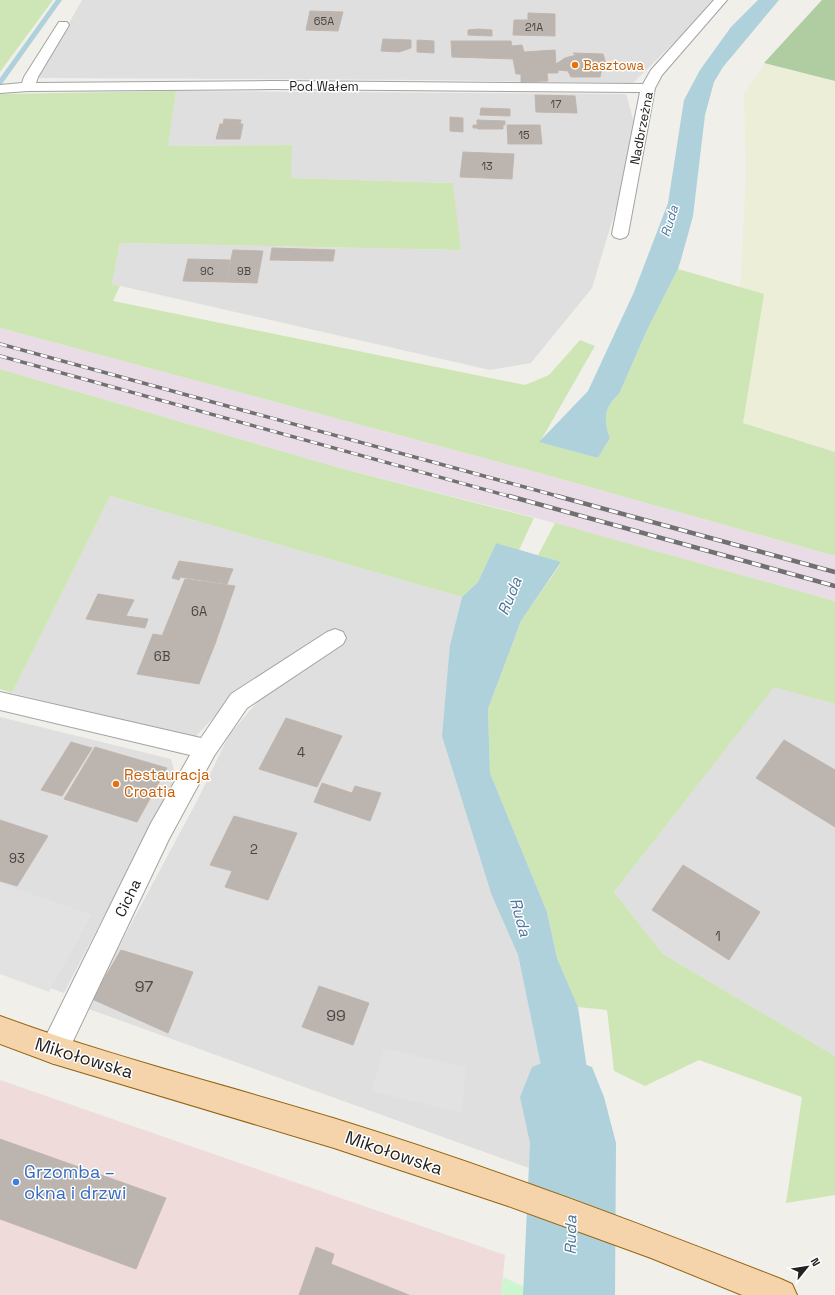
<svg xmlns="http://www.w3.org/2000/svg" width="835" height="1295" viewBox="0 0 835 1295" font-family="'Space Grotesk',sans-serif">
<style>
.residential{fill:#e0dfdf}
.commercial{fill:#f0dbdb}
.industrial{fill:#eadce7}
.farmland{fill:#eceed7}
.grass{fill:#cee6b5}
.forest{fill:#b0cda2}
.park{fill:#ccf6cf}
.parking{fill:#e2e2e2}
.water{fill:#aed1db}
.lines{fill:none;stroke-linecap:round;stroke-linejoin:round}
.stream{fill:#aed1db;fill-rule:evenodd}
.river{fill:#aed1db;fill-rule:evenodd}
.building{fill:#bbb4af;stroke:#c2b6ad}
.minor-casing{stroke:#a3a3a3;stroke-width:2}
.major-casing{stroke:#93640d;stroke-width:2}
.minor{fill:#fff;fill-rule:evenodd}
.major{fill:#f5d4ab;fill-rule:evenodd}
.rail-far1-casing{stroke:#707070;stroke-width:3.5}
.rail-casing{stroke:#707070;stroke-width:4.5}
.rail-far1{stroke:#fff;stroke-width:2.5;stroke-dasharray:7;stroke-linecap:butt}
.rail{stroke:#fff;stroke-width:3;stroke-dasharray:9;stroke-linecap:butt}
.food-dot{fill:#e8710a;stroke:#fff;stroke-width:1.5}
.shop-dot{fill:#3f7fe0;stroke:#fff;stroke-width:1.5}
.labels{text-anchor:middle;stroke-width:3;stroke-linejoin:round;paint-order:stroke}
.far-number-label{font-size:11px;fill:#484645}
.far-food-label{font-size:13px;fill:#c56008;stroke:#fff;text-anchor:start}
.far-street-label{font-size:13px;fill:#222;stroke:#fff}
.far-water-label{font-size:13px;font-style:italic;fill:#4f779b;stroke:#fff}
.number-label{font-size:13px;fill:#484645}
.food-label{font-size:15px;fill:#c56008;stroke:#fff;text-anchor:start}
.street-label{font-size:15px;fill:#222;stroke:#fff}
.water-label{font-size:16px;font-style:italic;fill:#4f779b;stroke:#fff}
.near-number-label{font-size:16px;fill:#484645}
.near-street-label{font-size:18px;fill:#222;stroke:#fff}
.near-shop-label{font-size:18px;fill:#366cbe;stroke:#fff;text-anchor:start}
</style>
<rect width="100%" height="100%" fill="#f1efea"/>
<g class="residential">
<polygon points="82,0 717,0 633,83 427,80 38,78"/>
<polygon points="176,91 626,94 635,126 619,198 592,288 531,363 490,370 112,284 120,243 460,250 453,183 291,178 291,145 167,146"/>
<polygon points="110,496 462,597 450,645 492,896 518,955 546,1090 548,1175 86,1008 198,799 229,735 261,698 344,640 331,629 238,692 195,737 12,693"/>
<polygon points="774,686 835,704 835,1056 663,954 614,892"/>
<polygon points="0,717 171,759 176,776 64,993 0,969"/>
</g>
<polygon class="commercial" points="0,1080 505,1255 501,1295 0,1295"/>
<polygon class="industrial" points="0,328 536,472 835,556 835,601 514,512 336,467 0,369"/>
<polygon class="farmland" points="765,64 835,81 835,452 743,423 763,294 740,287 746,178 744,92"/>
<g class="grass">
<polygon points="0,0 53,0 0,72"/>
<path d="M176 91 168 146 292 145 291 178 453 183 461 250 120 243 112 284 120 286 113 301 525 385 549 375 580 340 595 346 540 442 598 458 610 438C603 420 604 407 619 394L648 328 678 269 764 294 743 423 835 452V556L536 472 0 328V94Z"/>
<polygon points="0,369 336,467 534,518 519,550 496,543 478,582 462,597 110,496 12,693 0,689"/>
<polygon points="555,523 835,601 835,704 774,687 614,892 663,954 835,1056 835,1195 786,1203 802,1097 699,1060 645,1086 614,1071 607,1010 578,1007 557,958 547,912 490,773 488,709 521,621 561,563 538,555"/>
</g>
<polygon class="forest" points="822,0 835,0 835,81 764,63"/>
<polygon class="park" points="503,1277 541,1295 501,1295"/>
<g class="parking">
<polygon points="0,883 92,915 49,992 0,974"/>
<polygon points="384,1048 466,1068 462,1113 371,1091"/>
</g>
<g class="water">
<path d="M758 0H779L723 67 714 82 705 115 693 216 682 256 678 269 648 328 619 394C604 407 603 420 610 438L598 458 539 442 588 391 634 292 668 203 684 100 700 70 731 27Z"/>
<polygon points="496,543 561,562 521,621 488,709 490,773 547,912 557,958 578,1007 587,1069 594,1135 605,1198 548,1175 546,1090 518,955 492,896 442,736 450,645 462,597 478,582"/>
</g>
<g class="lines">
<polygon class="stream" points="56,0 62,0 2,84 0,85 0,78"/>
<polygon class="river" points="562,1055 592,1067 604,1097 616,1143 615,1295 523,1295 530,1143 520,1097 532,1067"/>
</g>
<g class="building">
<polygon points="310,11 343,12 338,31 306,30"/>
<polygon points="528,13 555,14 555,36 513,35 514,20 528,20"/>
<polygon points="478,29 492,30 492,36 468,35 468,30"/>
<polygon points="383,39 411,40 411,48 399,52 381,51"/>
<polygon points="417,40 434,41 434,53 417,52"/>
<polygon points="451,41 511,41 512,46 522,45 524,52 555,50 556,64 565,58 576,55 573,53 603,54 607,67 602,69 600,77 571,77 568,71 558,70 558,73 547,73 548,81 521,82 521,74 516,74 513,59 452,57"/>
<polygon points="535,95 575,96 577,113 536,112"/>
<polygon points="481,108 510,109 510,116 480,115"/>
<polygon points="450,117 463,118 463,132 450,131"/>
<polygon points="224,119 241,120 240,125 223,124"/>
<polygon points="477,120 505,121 505,125 503,125 503,129 478,129 477,128 473,128 473,125 477,125"/>
<polygon points="220,124 243,124 240,139 216,139"/>
<polygon points="507,125 540,125 542,144 508,144"/>
<polygon points="463,152 514,154 512,179 460,177"/>
<polygon points="272,248 335,250 333,261 270,260"/>
<polygon points="233,250 263,251 257,283 226,282"/>
<polygon points="188,259 230,260 226,282 183,281"/>
<polygon points="179,561 233,569 227,584 180,577 179,580 172,578"/>
<polygon points="185,579 235,586 215,644 162,636"/>
<polygon points="98,594 134,600 126,616 148,619 145,628 86,619"/>
<polygon points="153,634 215,644 199,684 137,674"/>
<polygon points="286,718 342,736 317,787 259,769"/>
<polygon points="784,740 835,770 835,827 756,778"/>
<polygon points="71,742 92,748 62,796 41,790"/>
<polygon points="95,747 167,768 137,822 64,799"/>
<polygon points="322,783 352,793 355,786 381,793 370,821 314,802"/>
<polygon points="234,816 297,833 268,900 225,887 232,871 210,865"/>
<polygon points="0,820 48,836 17,886 0,881"/>
<polygon points="683,865 760,912 729,960 652,910"/>
<polygon points="121,950 193,972 168,1033 92,999"/>
<polygon points="319,986 369,1003 353,1045 302,1027"/>
<polygon points="0,1139 166,1198 136,1269 0,1219"/>
<polygon points="316,1247 334,1254 331,1264 409,1295 299,1295"/>
</g>
<g class="lines">
<g class="minor-casing">
<g id="minor">
<polygon points="714,0 727,0 662,75 655,88 628,234 626,237 620,239 614,237 612,234 640,92 272,89 28,91 0,93 0,85 22,83 24,77 57,25 59,22 67,22 69,25 38,77 36,83 272,81 643,84 651,70"/>
<polygon points="335,629 343,632 346,638 343,644 247,708 214,756 169,839 64,1060 54,1064 44,1060 40,1050 44,1040 151,823 190,755 0,710 0,692 201,738 231,694 327,632"/>
</g>
</g>
<g class="major-casing">
<path id="major" d="M0 1016C109 1056 222 1084 333 1118 485 1165 633 1221 781 1279L792 1284 797 1295H742L651 1258 508 1206 334 1148 54 1064 0 1044Z"/>
</g>
<use href="#minor" class="minor"/>
<use href="#major" class="major"/>
<g class="rail-far1-casing">
<g id="rail-far1">
<polyline points="0,344 561,497"/>
<polyline points="0,356 512,497"/>
</g>
</g>
<g class="rail-casing">
<g id="rail">
<polyline points="509,496 835,586"/>
<polyline points="557,496 835,572"/>
</g>
</g>
<use href="#rail-far1" class="rail-far1"/>
<use href="#rail" class="rail"/>
</g>
<g class="food-dot">
<circle cx="575" cy="65" r="4"/>
<circle cx="116" cy="784" r="4"/>
</g>
<circle class="shop-dot" cx="16" cy="1182" r="4"/>
<g class="labels">
<g class="far-number-label">
<text x="324" y="25">65A</text>
<text x="534" y="31">21A</text>
<text x="556" y="108">17</text>
<text x="524" y="139">15</text>
<text x="487" y="170">13</text>
<text x="207" y="275">9C</text>
<text x="244" y="275">9B</text>
</g>
<g class="far-food-label">
<text x="583" y="70">Basztowa</text>
</g>
<g class="far-street-label">
<text x="324" y="91">Pod Wałem</text>
<text transform="translate(641 128) rotate(-79)" y="5">Nadbrzeżna</text>
</g>
<g class="far-water-label">
<text transform="translate(669 221) rotate(-73)" y="5">Ruda</text>
</g>
<g class="number-label">
<text x="199" y="616">6A</text>
<text x="162" y="661">6B</text>
<text x="301" y="757">4</text>
<text x="254" y="854">2</text>
<text x="17" y="863">93</text>
<text x="718" y="941">1</text>
</g>
<g class="food-label">
<text x="124" y="780">Restauracja<tspan x="124" dy="17">Croatia</tspan></text>
</g>
<g class="street-label">
<text transform="translate(128 898) rotate(-64)" y="5">Cicha</text>
</g>
<g class="water-label">
<text transform="translate(509 596) rotate(-68)" y="6">Ruda</text>
<text transform="translate(521 917) rotate(74)" y="6">Ruda</text>
<text transform="translate(570 1235) rotate(-89)" y="6">Ruda</text>
</g>
<g class="near-number-label">
<text x="144" y="992">97</text>
<text x="336" y="1021">99</text>
</g>
<g class="near-street-label">
<text transform="translate(84 1058) rotate(17)" y="6">Mikołowska</text>
<text transform="translate(394 1153) rotate(19)" y="6">Mikołowska</text>
</g>
<g class="near-shop-label">
<text x="24" y="1178">Grzomba –<tspan x="24" dy="21">okna i drzwi</tspan></text>
</g>
</g>
<g transform="translate(807 1267) rotate(60)" stroke="#ffffff" stroke-width="3" paint-order="stroke">
<path d="M0-3L7 15L0 10L-7 15Z" fill="#222222"/>
<text y="-6" font-size="11" font-weight="bold" text-anchor="middle" fill="#222222">N</text>
</g>
</svg>
